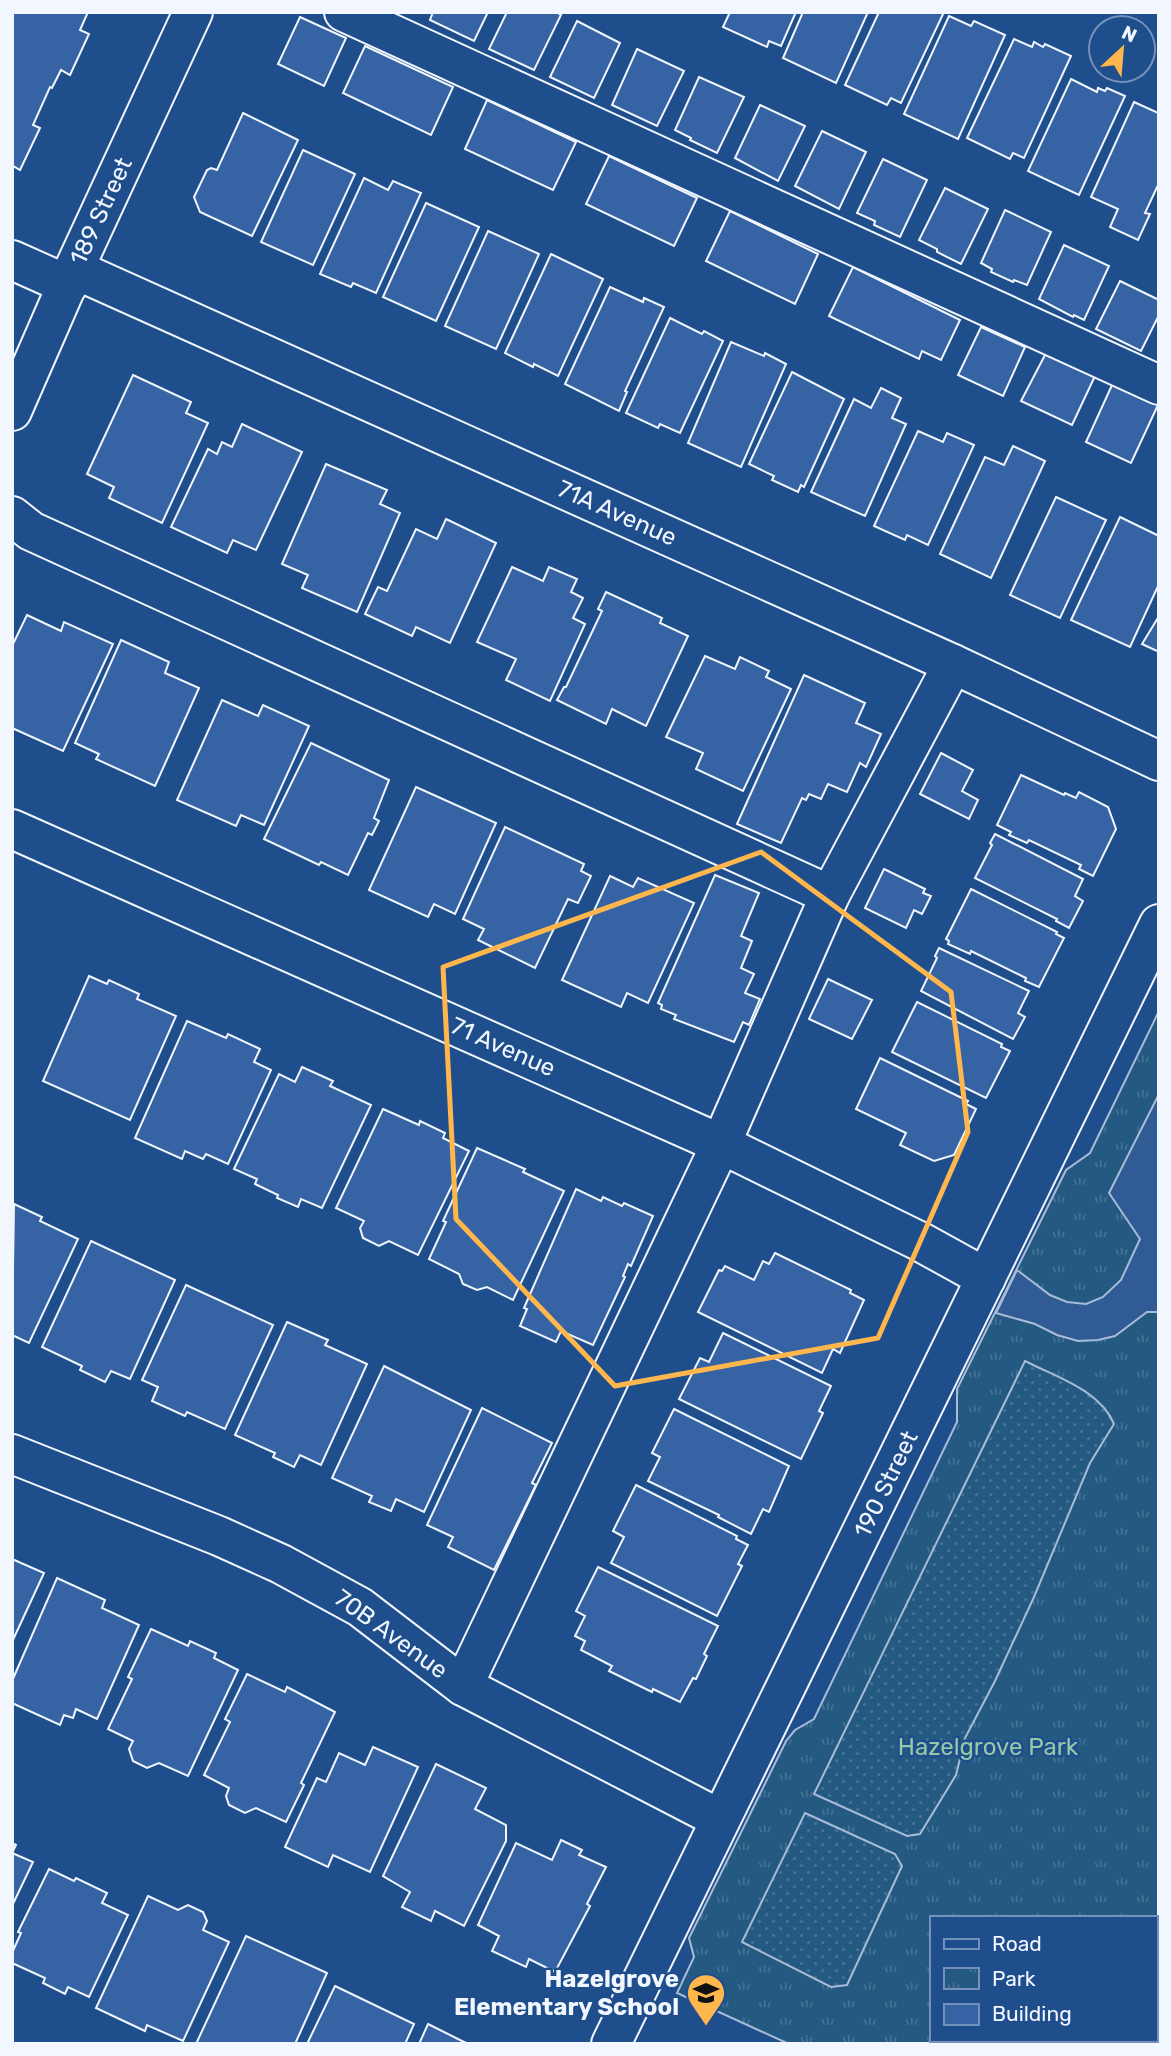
<svg xmlns="http://www.w3.org/2000/svg" width="1171" height="2056" viewBox="0 0 1171 2056" font-family="Rubik,sans-serif">
<style>
.park{fill:url(#park-tufts);stroke:#a8bbd7;stroke-width:2;fill-rule:evenodd}
.garden{fill:url(#garden-dots);stroke:#a8bbd7;stroke-width:2}
.parking{fill:#305b95;stroke:#a8bbd7;stroke-width:2}
.building{fill:#3563a3;stroke:#f2f6ff;stroke-width:2}
.lines{fill:none;stroke-linecap:round;stroke-linejoin:round}
.minor-casing{stroke:#f2f6ff;stroke-width:42}
.minor{stroke:#1f4e8c;stroke-width:38}
.marked{fill:none;stroke:#ffb74d;stroke-width:5;stroke-linejoin:round}
.labels{text-anchor:middle;stroke-width:5;stroke-linejoin:round;paint-order:stroke}
.street-label{font-size:24px;fill:#f2f6ff;stroke:#1f4e8c}
.park-label{font-size:24px;fill:#97c8a6;stroke:#1f4e8c}
.poi-label{font-size:24px;font-weight:bold;fill:#f2f6ff;stroke:#1f4e8c;text-anchor:end}
</style>
<defs>
<pattern id="park-tufts" width="24" height="20" patternUnits="userSpaceOnUse" patternTransform="scale(1.75)"><rect width="24" height="20" fill="#245a82"/><path d="M3 7l-1-3M5 7V3M7 7l1-3M15 17l-1-3M17 17v-4M19 17l1-3" fill="none" stroke="#447295"/></pattern>
<pattern id="garden-dots" width="8" height="8" patternUnits="userSpaceOnUse" patternTransform="scale(1.75)"><rect width="8" height="8" fill="#245a82"/><path d="M2 2h.1M6 6h.1" fill="none" stroke="#447295" stroke-width="1.8" stroke-linecap="round"/></pattern>
</defs>
<rect width="100%" height="100%" fill="#1f4e8c"/>
<path class="park" d="M1159 1011V2044H789L677 1993 694 1957 689 1938 786 1741 795 1730 814 1719 957 1422V1389L1066 1170 1090 1153ZM931 1918H1155V2040H931Z"/>
<g class="garden">
<path d="M1025 1361C1056 1377 1100 1390 1114 1424L1090 1463 1034 1597 995 1681 965 1738 956 1775 920 1834 907 1836 814 1794Z"/>
<polygon points="805,1813 895,1854 902,1866 847,1985 831,1987 742,1942"/>
</g>
<polygon class="parking" points="1159,1094 1159,1312 1147,1312 1115,1336 1098,1340 1078,1341 1057,1335 1035,1324 996,1313 1017,1270 1050,1295 1067,1302 1086,1304 1103,1297 1121,1280 1140,1239 1109,1193"/>
<g class="building">
<polygon points="12,12 88,12 80,30 89,34 70,75 61,70 52,88 50,87 33,125 40,128 20,170 13,166 12,168"/>
<polygon points="433,12 488,12 474,41 430,20"/>
<polygon points="507,12 556,12 561,15 534,70 489,49"/>
<polygon points="730,12 796,12 781,46 769,41 767,47 723,27"/>
<polygon points="803,12 868,12 836,83 783,58"/>
<polygon points="879,12 944,12 901,103 891,98 887,105 845,85"/>
<polygon points="949,16 971,26 974,21 1005,35 958,139 904,114"/>
<polygon points="300,17 346,38 324,86 278,64"/>
<polygon points="577,21 620,43 594,98 550,77"/>
<polygon points="1014,39 1032,47 1034,42 1043,47 1045,44 1071,56 1024,158 1013,153 1010,159 967,138"/>
<polygon points="365,46 453,87 431,135 343,93"/>
<polygon points="637,49 684,71 657,126 612,105"/>
<polygon points="699,77 744,97 717,153 690,140 691,138 675,130"/>
<polygon points="1071,79 1097,92 1098,88 1105,91 1107,88 1125,96 1079,195 1028,171"/>
<polygon points="487,100 576,142 553,190 465,149"/>
<polygon points="1134,102 1158,113 1159,111 1159,183 1145,213 1150,214 1138,240 1110,227 1118,209 1091,197"/>
<polygon points="760,105 805,126 778,181 735,158"/>
<polygon points="243,113 298,140 252,236 200,212 194,197 207,170 211,168 217,170"/>
<polygon points="822,131 866,152 839,209 795,186"/>
<polygon points="303,150 355,174 313,265 261,242"/>
<polygon points="609,156 697,198 674,246 586,204"/>
<polygon points="883,159 927,180 900,237 874,225 875,221 857,213"/>
<polygon points="364,178 388,190 393,181 421,193 376,293 353,283 351,287 320,274"/>
<polygon points="945,188 988,209 961,264 937,252 937,249 919,240"/>
<polygon points="426,203 479,227 436,321 383,297"/>
<polygon points="1005,210 1051,232 1027,285 1014,280 1013,282 991,272 992,269 981,263"/>
<polygon points="730,211 818,254 795,304 706,261"/>
<polygon points="488,231 539,254 496,349 445,326"/>
<polygon points="1064,245 1109,266 1084,320 1074,315 1073,317 1039,299"/>
<polygon points="551,254 603,279 558,376 534,364 533,367 505,353"/>
<polygon points="853,267 960,320 941,360 922,351 919,359 829,316"/>
<polygon points="1120,281 1159,300 1159,315 1141,351 1096,329"/>
<polygon points="610,287 643,302 644,298 664,307 625,391 627,392 619,411 565,384"/>
<polygon points="670,318 702,334 704,331 723,341 680,433 660,424 658,428 626,413"/>
<polygon points="981,327 1025,347 1003,396 958,375"/>
<polygon points="731,342 764,356 765,353 786,364 741,467 688,443"/>
<polygon points="1046,353 1095,376 1072,425 1021,401"/>
<polygon points="792,372 844,399 804,487 801,485 798,492 772,480 774,476 749,464"/>
<polygon points="133,375 191,402 186,413 208,423 162,523 109,498 114,487 87,474"/>
<polygon points="1112,385 1158,405 1131,463 1086,442"/>
<polygon points="881,388 901,398 892,418 906,424 865,516 811,492 854,399 871,408"/>
<polygon points="242,424 302,452 256,550 233,540 227,553 171,527 208,449 217,454 222,442 232,447"/>
<polygon points="918,431 943,442 947,433 974,445 928,545 907,535 905,540 874,526"/>
<polygon points="1013,446 1045,461 991,578 940,554 985,457 1004,465"/>
<polygon points="326,464 387,490 380,504 400,513 357,612 302,588 308,575 282,564"/>
<polygon points="1056,497 1106,520 1060,618 1010,595"/>
<polygon points="1120,517 1159,536 1159,584 1130,647 1071,620"/>
<polygon points="446,519 496,543 450,643 416,627 412,636 365,614 378,587 387,591 416,529 437,539"/>
<polygon points="512,567 543,581 549,567 577,579 571,592 583,598 573,618 585,624 550,701 506,680 516,659 477,642"/>
<polygon points="606,592 662,618 660,623 688,636 646,726 612,709 606,724 557,700 564,687 566,687 602,611 598,609"/>
<polygon points="27,615 61,631 64,622 113,644 63,751 12,728 12,646"/>
<polygon points="1159,616 1159,652 1142,644"/>
<polygon points="121,640 169,662 165,673 199,688 155,786 96,759 99,754 75,743"/>
<polygon points="705,656 735,669 740,657 769,671 766,677 791,689 743,791 696,769 703,753 666,737"/>
<polygon points="804,675 865,703 856,723 881,734 866,767 860,763 847,792 828,784 821,799 809,794 806,800 802,798 781,843 737,824"/>
<polygon points="222,700 258,716 263,705 309,726 264,825 241,815 236,826 177,800"/>
<polygon points="311,743 389,780 374,818 379,821 372,835 368,833 348,875 321,862 319,865 264,839"/>
<polygon points="941,753 973,770 962,791 978,800 969,819 920,794"/>
<polygon points="1021,775 1064,795 1065,793 1076,798 1079,792 1108,807 1116,829 1093,876 1079,869 1081,865 1029,840 1027,843 1009,835 1011,832 997,825"/>
<polygon points="416,787 496,823 455,914 434,904 428,917 369,890"/>
<polygon points="505,827 584,864 581,871 591,876 578,903 568,899 535,968 478,940 484,929 463,919"/>
<polygon points="995,834 1083,879 1075,896 1083,901 1069,928 1056,921 1057,919 975,878 992,845 990,843"/>
<polygon points="884,869 925,889 923,893 931,896 922,914 914,910 906,928 865,908"/>
<polygon points="715,875 759,893 741,936 752,941 741,968 754,974 745,993 760,999 749,1025 743,1022 734,1042 674,1019 676,1015 661,1009 662,1005 658,1003"/>
<polygon points="610,876 633,887 638,878 694,903 648,1003 627,993 621,1007 562,980"/>
<polygon points="971,889 1057,932 1056,934 1064,938 1039,987 1025,981 1026,978 971,951 970,954 948,944 949,941 946,939"/>
<polygon points="939,948 1029,991 1018,1013 1025,1017 1013,1039 921,991 937,958 935,956"/>
<polygon points="89,976 107,984 109,980 139,994 137,999 176,1016 130,1120 43,1081"/>
<polygon points="828,979 872,1000 852,1039 809,1019"/>
<polygon points="917,1002 1002,1044 1001,1047 1010,1051 986,1098 892,1052"/>
<polygon points="187,1021 226,1038 228,1034 260,1049 254,1062 271,1070 228,1164 206,1154 203,1159 185,1151 182,1159 135,1138"/>
<polygon points="880,1058 968,1101 966,1104 976,1109 954,1155 934,1161 900,1145 906,1133 856,1109"/>
<polygon points="302,1067 333,1081 330,1086 371,1105 322,1208 301,1199 298,1207 277,1198 278,1195 255,1184 257,1179 234,1169 279,1074 295,1082"/>
<polygon points="383,1109 419,1125 420,1121 445,1133 443,1138 469,1151 418,1255 389,1241 379,1246 363,1238 360,1228 364,1221 336,1208"/>
<polygon points="477,1148 525,1169 523,1172 564,1191 513,1300 487,1287 477,1290 463,1284 459,1274 429,1259 446,1222 443,1221"/>
<polygon points="576,1189 601,1201 603,1197 622,1206 624,1203 653,1216 631,1266 628,1264 623,1276 625,1277 593,1345 561,1331 556,1342 520,1326 527,1309 524,1308"/>
<polygon points="14,1204 42,1217 40,1221 78,1239 29,1343 12,1335"/>
<polygon points="91,1241 175,1280 130,1379 111,1371 105,1382 80,1370 82,1366 42,1347"/>
<polygon points="775,1253 851,1290 850,1293 864,1300 840,1353 833,1349 822,1373 698,1312 719,1270 722,1271 725,1266 754,1280 763,1261 769,1264"/>
<polygon points="186,1285 273,1325 225,1429 187,1412 185,1416 152,1401 158,1387 142,1380"/>
<polygon points="287,1322 328,1340 325,1345 367,1364 321,1465 300,1455 294,1467 273,1457 275,1453 235,1435"/>
<polygon points="723,1333 831,1386 819,1411 823,1413 801,1459 679,1399 700,1358 709,1362"/>
<polygon points="384,1366 471,1410 424,1512 396,1499 391,1511 369,1502 372,1496 332,1478"/>
<polygon points="482,1408 552,1443 532,1483 536,1485 494,1570 448,1547 453,1537 427,1525"/>
<polygon points="674,1409 789,1466 769,1512 763,1509 751,1534 718,1517 719,1515 648,1481 660,1457 652,1453"/>
<polygon points="636,1485 737,1536 736,1539 748,1545 738,1564 742,1566 717,1616 611,1563 624,1537 613,1531"/>
<polygon points="12,1559 44,1573 12,1642"/>
<polygon points="598,1567 718,1626 704,1654 707,1656 696,1679 693,1678 680,1702 653,1689 652,1692 609,1671 612,1666 581,1650 585,1641 575,1636 585,1616 576,1611"/>
<polygon points="57,1578 105,1600 102,1608 139,1625 97,1719 76,1709 73,1718 64,1715 60,1725 12,1703 12,1681"/>
<polygon points="151,1629 188,1646 190,1641 216,1653 214,1658 238,1670 188,1776 159,1763 147,1768 133,1761 129,1749 133,1741 108,1729 132,1679 128,1677"/>
<polygon points="247,1674 285,1692 287,1687 335,1712 301,1783 304,1785 286,1822 256,1808 245,1813 229,1805 226,1796 229,1788 204,1775 230,1722 225,1719"/>
<polygon points="373,1747 418,1767 370,1872 333,1855 328,1867 285,1847 317,1778 326,1782 339,1753 365,1765"/>
<polygon points="436,1764 486,1788 475,1809 506,1825 506,1841 464,1926 435,1911 431,1921 402,1907 410,1892 383,1876"/>
<polygon points="561,1840 582,1850 579,1855 606,1867 587,1904 590,1906 555,1972 529,1959 526,1967 492,1951 499,1936 478,1925 516,1843 552,1860"/>
<polygon points="12,1843 16,1845 12,1853 33,1862 12,1906"/>
<polygon points="49,1869 74,1881 76,1878 107,1893 102,1903 128,1915 89,1997 68,1987 65,1994 43,1983 45,1978 12,1963 12,1953 21,1933 18,1932"/>
<polygon points="148,1896 178,1910 188,1905 203,1912 207,1921 203,1930 229,1942 183,2041 147,2025 145,2031 96,2008"/>
<polygon points="246,1936 327,1973 295,2044 196,2044"/>
<polygon points="335,1986 414,2024 405,2044 307,2044"/>
<polygon points="428,2024 468,2044 419,2044"/>
</g>
<g class="lines">
<g class="minor-casing">
<g id="minor">
<polyline points="344,12 1159,385"/>
<polyline points="12,260 68,285"/>
<polyline points="74,269 953,664 1159,761"/>
<polyline points="12,411 74,269 193,12"/>
<polyline points="12,516 31,531 830,895"/>
<polyline points="12,829 721,1144 919,1241 986,1278"/>
<polyline points="12,1454 219,1536 281,1564 360,1607 463,1686 720,1819"/>
<polyline points="463,1686 721,1144 830,895 953,664"/>
<polyline points="611,2044 1159,924"/>
</g>
</g>
<use href="#minor" class="minor"/>
</g>
<path class="marked" d="M761 852 951 992 968 1132 878 1338 615 1386 456 1219 443 967Z"/>
<defs>
<g id="school-pin" transform="scale(2.0125)"><path d="M0 17L-7.5 6A9.5 9.5 0 1 1 7.5 6Z" fill="#ffb74d" stroke="#1f4e8c"/><path d="M0-5L7-2L0 1L-7-2ZM-4 1L0 2.5L4 1V4Q0 6-4 4Z" fill="#111"/></g>
</defs>
<g fill-rule="evenodd">
<use href="#school-pin" x="706" y="1993"/>
</g>
<g class="labels">
<g class="street-label">
<text transform="translate(101 211) rotate(-65)" y="8">189 Street</text>
<text transform="translate(617 513) rotate(24)" y="8">71A Avenue</text>
<text transform="translate(503 1047) rotate(24)" y="8">71 Avenue</text>
<text transform="translate(886 1484) rotate(-64)" y="8">190 Street</text>
<text transform="translate(391 1634) rotate(36)" y="8">70B Avenue</text>
</g>
<g class="park-label">
<text x="988" y="1755">Hazelgrove Park</text>
</g>
<g class="poi-label">
<text x="679" y="1987">Hazelgrove<tspan x="679" dy="28">Elementary School</tspan></text>
</g>
</g>
<rect width="1171" height="2056" fill="none" stroke="#f2f6ff" stroke-width="28"/>
<rect x="930" y="1916" width="228" height="126" fill="#1f4e8c" stroke="#7391ba" stroke-width="2"/>
<rect x="944" y="1939" width="35" height="10" fill="#1f4e8c" stroke="#7391ba" stroke-width="2"/>
<text x="992" y="1951" font-size="21" fill="#f2f6ff">Road</text>
<rect x="944" y="1968" width="35" height="21" fill="url(#park-tufts)" stroke="#7391ba" stroke-width="2"/>
<text x="992" y="1986" font-size="21" fill="#f2f6ff">Park</text>
<rect x="944" y="2004" width="35" height="21" fill="#3563a3" stroke="#7391ba" stroke-width="2"/>
<text x="992" y="2021" font-size="21" fill="#f2f6ff">Building</text>
<g transform="translate(1122 49) rotate(26)"><circle r="33" fill="#1f4e8c" stroke="#7391ba" stroke-width="2"/>
<path d="M0-5L12 26L0 18L-12 26Z" fill="#ffb74d"/>
<text y="-10" font-size="19" font-weight="bold" text-anchor="middle" fill="#f2f6ff">N</text>
</g>
</svg>
